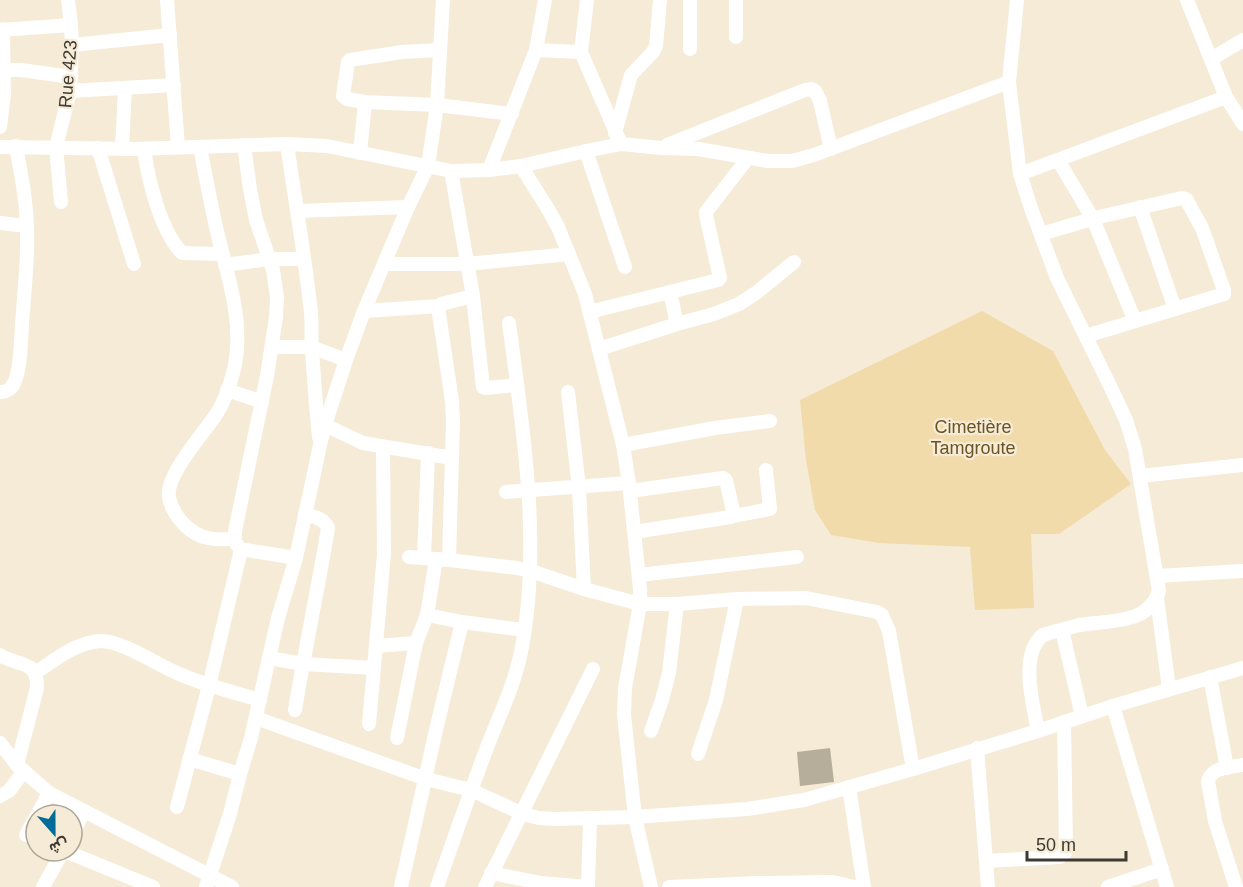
<svg xmlns="http://www.w3.org/2000/svg" width="1243" height="887" viewBox="0 0 1243 887" font-family="Helvetica,Vazirmatn,sans-serif">
<style>
.green{fill:#f2dbab}
.building{fill:#b6ad9a}
.lines{fill:none;stroke-linecap:round;stroke-linejoin:round}
.minor{stroke:#fff;stroke-width:14}
.labels{text-anchor:middle;stroke-width:4.5;stroke-linejoin:round;paint-order:stroke}
.street-label{font-size:18px;fill:#3e3a32;stroke:#f5ebd7}
.park-label{font-size:18px;fill:#6a5422;stroke:#f5ebd7}
</style>
<rect width="100%" height="100%" fill="#f5ebd7"/>
<polygon class="green" points="982,311 1053,351 1105,450 1131,484 1059,534 1031,534 1034,608 975,610 970,547 879,543 831,535 815,510 806,460 800,400"/>
<polygon class="building" points="830,748 834,782 800,786 797,752"/>
<g class="lines">
<g class="minor">
<polyline points="167,0 178,147"/>
<polyline points="736,0 736,37"/>
<path d="M1017 0 1009 82 1020 174 1032 211 1057 278 1113 392 1126 420 1135 449 1159 591C1149 625 1108 620 1080 625 1068 628 1055 631 1043 635 1019 654 1033 705 1038 731"/>
<polyline points="0,30 71,25"/>
<polyline points="72,45 170,35"/>
<polyline points="690,49 690,0"/>
<polyline points="440,50 402,52 350,60 348,62 343,96 347,99 365,102 437,105 512,114"/>
<polyline points="536,50 581,52 621,144"/>
<polyline points="581,52 587,0"/>
<polyline points="1211,59 1243,40"/>
<polyline points="0,70 21,70 71,77"/>
<polyline points="70,91 174,85"/>
<polyline points="1226,97 1243,124"/>
<polyline points="0,127 4,94 3,29"/>
<polyline points="615,133 631,75 653,52 656,46 660,0"/>
<path d="M287 144C295 200 305 256 311 313 312 325 311 337 312 350 314 379 316 408 319 437"/>
<polyline points="667,145 805,90 812,89 815,91 820,101 831,149"/>
<polyline points="0,147 134,149 287,144 327,146 451,171 489,170 521,166 586,151 621,144 661,148 698,149 767,161 792,161 814,155 1009,82"/>
<path d="M200 147C205 173 210 200 216 227 226 271 244 319 235 365 231 382 225 402 215 416 203 434 165 476 169 497 172 515 190 535 208 538 216 540 226 539 235 539"/>
<polyline points="98,148 134,264"/>
<polyline points="122,149 125,88"/>
<path d="M144 149C148 179 160 230 182 253L222 254"/>
<polyline points="586,151 625,267"/>
<polyline points="360,153 365,102"/>
<polyline points="1058,160 1093,219 1135,321"/>
<polyline points="521,166 548,209 558,227 585,294 623,445 629,483 640,589 640,604 625,688 624,715 635,817 651,887"/>
<polyline points="489,170 536,50 545,0"/>
<polyline points="451,171 473,296 483,387 486,388 517,385"/>
<polyline points="1020,174 1226,97 1187,0"/>
<polyline points="61,202 56,147 70,91 72,45 71,25 68,0"/>
<polyline points="1140,207 1175,309"/>
<polyline points="298,211 408,207"/>
<polyline points="0,223 27,226"/>
<polyline points="1041,234 1099,217 1182,198 1186,199 1202,228 1224,290 1224,294 1221,295 1086,336"/>
<polyline points="384,264 467,264 569,254"/>
<polyline points="225,265 269,259 304,259"/>
<polyline points="364,311 439,306"/>
<polyline points="589,312 670,292"/>
<polyline points="677,324 670,292 718,280 720,278 706,215 706,212 748,158"/>
<polyline points="273,347 311,347 346,360"/>
<polyline points="599,349 677,324 714,314 739,304 756,293 794,262"/>
<polyline points="227,390 262,402"/>
<path d="M0 392C6 392 12 389 14 383 21 369 21 340 22 324 25 283 30 241 25 201 23 182 19 164 16 146"/>
<polyline points="568,392 579,488 584,589"/>
<polyline points="325,425 363,443 452,458"/>
<polyline points="623,445 715,428 770,421"/>
<polyline points="1140,476 1243,465"/>
<polyline points="630,491 723,478 726,480 734,515 731,517 634,532"/>
<polyline points="506,492 629,483"/>
<polyline points="734,516 770,509 766,470"/>
<polyline points="240,549 296,558"/>
<polyline points="409,557 449,560 517,568 531,571 584,589 640,604 677,604 737,599 806,598 877,612 882,615 889,631 913,769"/>
<polyline points="424,558 428,453"/>
<polyline points="436,559 427,615 462,622 524,630"/>
<polyline points="449,560 453,422 452,401 438,307 441,304 473,296"/>
<polyline points="639,575 797,557"/>
<polyline points="1157,576 1243,571"/>
<polyline points="1157,598 1169,689"/>
<polyline points="1062,630 1082,716"/>
<polyline points="376,646 416,643"/>
<path d="M0 655C18 667 38 659 37 688L17 765"/>
<polyline points="269,658 303,664 374,668"/>
<path d="M35 673C55 660 76 642 101 641 122 641 156 664 177 673 204 685 232 692 260 700"/>
<polyline points="1210,677 1227,768"/>
<polyline points="1113,706 1167,887"/>
<path d="M295 710C305 649 318 589 328 528 324 518 314 517 305 514"/>
<polyline points="256,718 426,779 471,790 523,814 539,818 554,819 635,817 747,809 804,800 913,769 1038,731 1113,706 1243,668"/>
<polyline points="369,724 384,554 383,447"/>
<polyline points="651,731 662,700 669,673 677,604"/>
<polyline points="397,738 416,643 427,615"/>
<polyline points="0,743 17,765 49,793 232,887"/>
<polyline points="977,748 988,887"/>
<polyline points="698,754 716,700 737,599"/>
<polyline points="189,759 240,774"/>
<polyline points="849,787 864,887"/>
<polyline points="0,796 9,791 24,771"/>
<polyline points="177,807 209,686 240,554 240,549 235,542 235,531 267,376 276,317 277,297 273,270 256,220 250,189 244,145"/>
<polyline points="37,815 49,793"/>
<polyline points="26,835 36,817"/>
<polyline points="72,835 84,811"/>
<polyline points="65,851 153,887"/>
<polyline points="986,861 1060,857 1065,853 1066,848 1064,722"/>
<polyline points="491,873 541,883 588,887"/>
<polyline points="43,887 63,851"/>
<polyline points="206,887 230,814 240,774 251,738 278,618 296,558 320,445 325,425 346,360 364,311 408,207 428,166 437,105 443,0"/>
<polyline points="401,887 436,730 462,622"/>
<path d="M437 887C453 841 469 796 486 750 498 718 514 687 521 652 542 546 523 429 509 323"/>
<polyline points="485,887 593,669"/>
<polyline points="588,887 590,819"/>
<polyline points="669,887 757,883 833,882 855,887"/>
<polyline points="1108,887 1162,869"/>
<path d="M1236 887 1215 821 1208 781C1212 767 1231 767 1243 765"/>
</g>
</g>
<g class="labels">
<g class="street-label">
<text transform="translate(68 74) rotate(-85)" y="6">Rue 423</text>
</g>
<g class="park-label">
<text x="973" y="433">Cimetière<tspan x="973" dy="21">Tamgroute</tspan></text>
</g>
</g>
<g transform="translate(54 833) rotate(159)"><circle r="28" fill="#f5ebd7" stroke="#aca495" stroke-width="1.5"/>
<path d="M0-4.5L10 22L0 15L-10 22Z" fill="#006d99"/>
<text y="-9" font-size="16" font-weight="bold" text-anchor="middle" fill="#3e3a32">ش</text>
</g>
<path d="M1027 851v9h99v-9" fill="none" stroke="#3e3a32" stroke-width="3"/>
<text x="1036" y="851" font-size="18" fill="#3e3a32" stroke="#f5ebd7" stroke-width="4.5" paint-order="stroke">50 m</text>
</svg>
